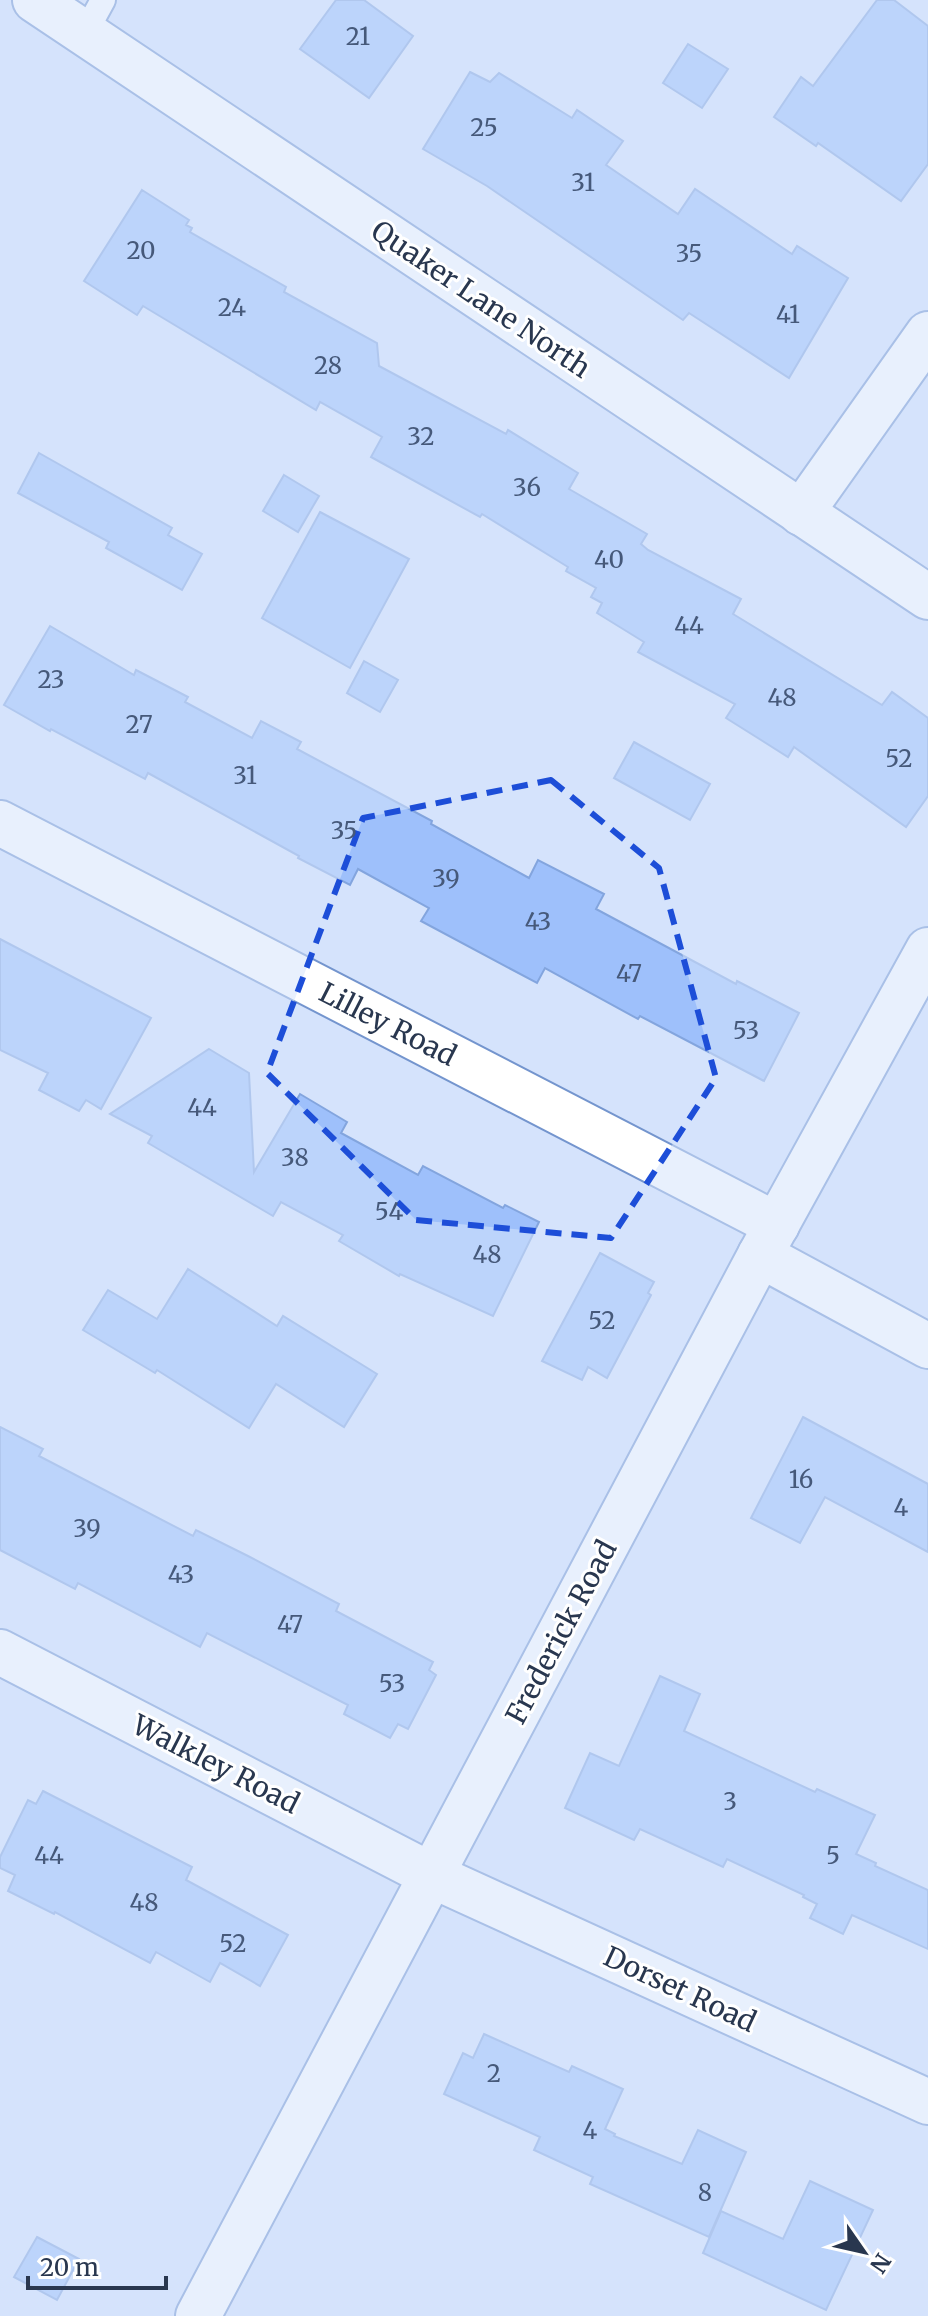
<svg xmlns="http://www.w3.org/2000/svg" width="928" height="2316" viewBox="0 0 928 2316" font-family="Merriweather,serif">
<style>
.building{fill:#9ec0fb;stroke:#83a5de;stroke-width:2}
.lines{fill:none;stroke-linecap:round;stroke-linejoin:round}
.service-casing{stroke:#7495ce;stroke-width:28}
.minor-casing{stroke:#7495ce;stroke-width:48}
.tertiary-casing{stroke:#7495ce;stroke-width:48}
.service{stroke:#fff;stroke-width:24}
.minor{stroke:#fff;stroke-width:44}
.tertiary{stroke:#fff;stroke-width:44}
.marked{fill:none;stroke:#1d4ed8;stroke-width:6;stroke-dasharray:16 10;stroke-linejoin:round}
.labels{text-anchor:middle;stroke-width:6;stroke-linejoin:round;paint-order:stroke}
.number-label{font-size:24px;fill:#46597a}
.street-label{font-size:28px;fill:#29374f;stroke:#fff}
</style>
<rect width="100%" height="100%" fill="#d5e3fc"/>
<g class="building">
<polygon points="336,0 364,0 413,36 369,98 300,49"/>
<polygon points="877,0 894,0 928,26 928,164 901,201 818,143 816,146 774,117 801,77 813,86"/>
<polygon points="688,44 728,69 702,108 663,83"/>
<polygon points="470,72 490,82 499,73 572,118 577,110 623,141 606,165 678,214 695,189 792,254 797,246 848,278 789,378 689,313 683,320 487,186 423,149"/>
<polygon points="142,190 189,220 186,225 192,228 190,232 286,287 284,292 377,343 379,366 506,434 508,430 578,473 569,489 647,534 641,544 648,550 741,599 733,614 882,705 892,692 928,718 928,796 906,827 794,747 788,757 726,718 735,704 638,652 644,642 597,613 602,603 591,597 596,588 566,571 568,567 482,514 480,517 371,457 382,437 320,402 316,410 143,306 137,315 84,281"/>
<polygon points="39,453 172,528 168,535 202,554 182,590 106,548 109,542 18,493"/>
<polygon points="284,475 319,496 298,532 263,511"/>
<polygon points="320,512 409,559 350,668 262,618"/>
<polygon points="50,626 134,675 136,670 188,697 185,702 252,738 261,721 301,742 297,749 432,821 431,824 529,878 538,860 604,894 596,909 736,984 737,981 799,1013 764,1081 640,1016 638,1019 545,968 537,983 421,921 429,908 358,869 350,885 298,858 299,856 148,773 145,779 51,729 50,731 4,705"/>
<polygon points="364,661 398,680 380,712 347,693"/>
<polygon points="634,742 710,784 690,820 614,778"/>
<polygon points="0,939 151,1018 101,1109 86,1100 79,1111 39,1090 48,1073 0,1050"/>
<polygon points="209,1049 249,1073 254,1172 300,1094 347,1122 341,1133 418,1175 423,1166 503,1208 505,1205 539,1222 493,1316 400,1274 399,1276 339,1241 343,1235 281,1202 273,1216 148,1143 152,1136 110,1114"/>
<polygon points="600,1253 654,1282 648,1293 651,1295 607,1378 588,1367 582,1380 542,1361"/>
<polygon points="188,1269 277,1326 283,1316 377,1374 344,1427 276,1384 249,1428 157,1370 155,1373 83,1330 108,1290 157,1319"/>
<polygon points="803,1417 928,1484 928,1552 825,1497 800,1543 751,1518"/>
<polygon points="0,1427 43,1449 39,1456 193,1536 196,1530 248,1556 339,1604 336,1611 433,1662 429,1670 436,1675 408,1729 398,1724 390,1738 344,1714 348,1705 207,1633 200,1647 78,1583 75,1589 0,1550"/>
<polygon points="660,1676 700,1694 684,1731 815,1792 817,1789 875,1815 856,1854 876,1863 875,1866 928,1890 928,1949 852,1915 843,1934 810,1918 817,1904 803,1897 804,1895 727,1859 723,1867 640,1829 634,1840 565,1808 590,1753 619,1766"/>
<polygon points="43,1791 192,1867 186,1880 288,1935 260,1986 220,1963 210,1982 156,1952 150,1963 55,1912 54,1914 8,1891 15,1875 0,1868 0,1857 28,1800 36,1804"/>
<polygon points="484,2034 569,2072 572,2066 623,2089 605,2129 615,2134 614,2136 682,2164 698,2130 746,2152 709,2237 590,2184 593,2177 534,2150 540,2137 444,2094 463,2053 473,2058"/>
<polygon points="810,2181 873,2210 826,2310 703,2253 721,2211 783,2239"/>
<polygon points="37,2237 79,2259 57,2300 14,2277"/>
</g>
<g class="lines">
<g class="service-casing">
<polyline id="service" points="85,33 103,0"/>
</g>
<g class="minor-casing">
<g id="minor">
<polyline points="801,513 928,334"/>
<polyline points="0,823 777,1225"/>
<polyline points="760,1255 928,1346"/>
<polyline points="0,1652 433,1876 928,2102"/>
<polyline points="198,2316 760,1255 928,950"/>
</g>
</g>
<g class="tertiary-casing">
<polyline id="tertiary" points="35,0 928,597"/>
</g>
<use href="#service" class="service"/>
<use href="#minor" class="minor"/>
<use href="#tertiary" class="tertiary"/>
</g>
<path d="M0 0H928V2316H0ZM551 780 659 868 716 1078 611 1238 416 1220 267 1073 363 818Z" fill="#d5e3fc" fill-opacity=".55" fill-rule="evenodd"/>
<path class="marked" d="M551 780 659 868 716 1078 611 1238 416 1220 267 1073 363 818Z"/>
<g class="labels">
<g class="number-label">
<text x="358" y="45">21</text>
<text x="484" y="136">25</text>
<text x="583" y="191">31</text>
<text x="141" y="259">20</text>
<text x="689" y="262">35</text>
<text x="232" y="316">24</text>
<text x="788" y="323">41</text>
<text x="328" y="374">28</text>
<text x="421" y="445">32</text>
<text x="527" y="496">36</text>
<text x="609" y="568">40</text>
<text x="689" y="634">44</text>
<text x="51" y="688">23</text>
<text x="782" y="706">48</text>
<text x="139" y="733">27</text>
<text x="899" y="767">52</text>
<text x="245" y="784">31</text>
<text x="344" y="839">35</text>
<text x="446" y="887">39</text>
<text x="538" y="930">43</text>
<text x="629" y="982">47</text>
<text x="746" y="1039">53</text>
<text x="202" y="1116">44</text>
<text x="295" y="1166">38</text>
<text x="389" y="1220">54</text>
<text x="487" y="1263">48</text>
<text x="602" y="1329">52</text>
<text x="801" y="1488">16</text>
<text x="901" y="1516">4</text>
<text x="87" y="1537">39</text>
<text x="181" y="1583">43</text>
<text x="290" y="1633">47</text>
<text x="392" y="1692">53</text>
<text x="730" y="1810">3</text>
<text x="49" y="1864">44</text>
<text x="833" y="1864">5</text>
<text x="144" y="1911">48</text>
<text x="233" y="1952">52</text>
<text x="494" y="2082">2</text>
<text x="590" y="2139">4</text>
<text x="705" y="2201">8</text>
</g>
<g class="street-label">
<text transform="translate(481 299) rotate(34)" y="10">Quaker Lane North</text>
<text transform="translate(388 1024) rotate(27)" y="10">Lilley Road</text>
<text transform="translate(561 1632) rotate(-62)" y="10">Frederick Road</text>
<text transform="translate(216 1764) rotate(27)" y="10">Walkley Road</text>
<text transform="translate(680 1989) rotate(25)" y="10">Dorset Road</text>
</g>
</g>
<g transform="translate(864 2252) rotate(124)" stroke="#ffffff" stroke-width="6" paint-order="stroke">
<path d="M0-6L14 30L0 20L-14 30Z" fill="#29374f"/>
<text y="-12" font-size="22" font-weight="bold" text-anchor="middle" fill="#29374f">N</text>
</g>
<path d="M28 2276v12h138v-12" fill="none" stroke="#29374f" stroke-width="4"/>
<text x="40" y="2276" font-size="24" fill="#29374f" stroke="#ffffff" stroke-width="6" paint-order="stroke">20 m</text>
</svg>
